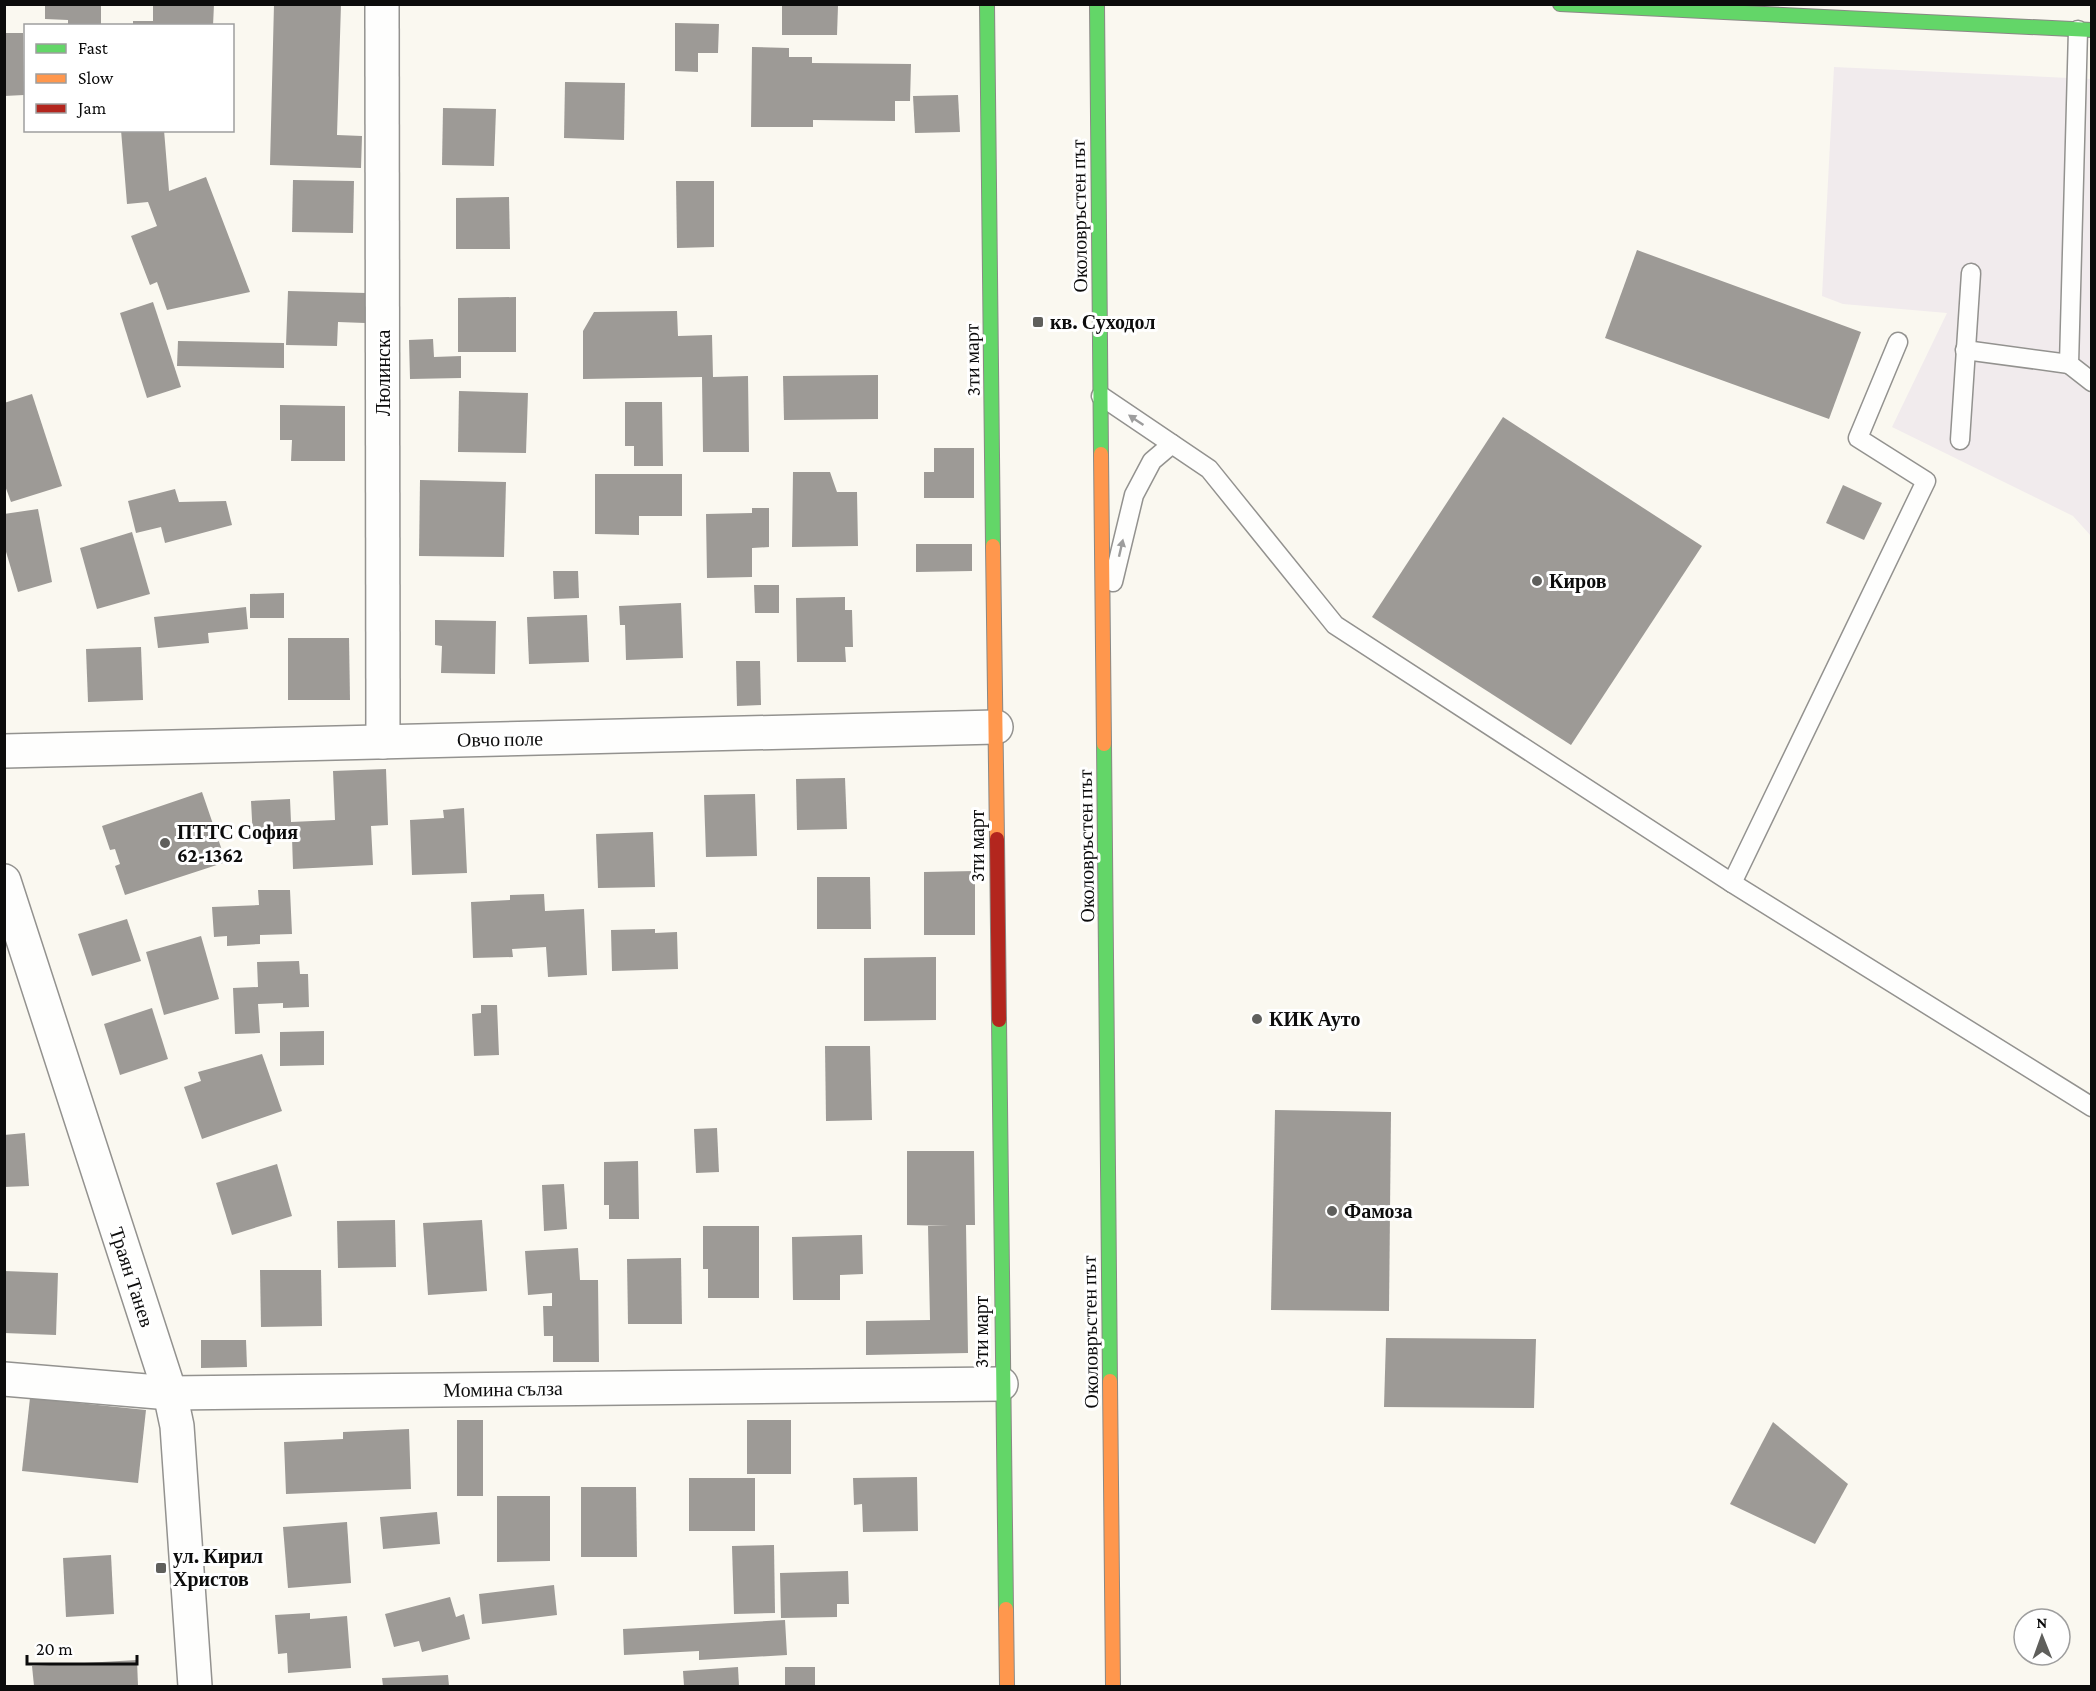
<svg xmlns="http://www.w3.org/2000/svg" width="2096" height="1691" viewBox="0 0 2096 1691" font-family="'Crimson Pro',serif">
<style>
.industrial{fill:#f1ebed}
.building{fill:#9d9a96}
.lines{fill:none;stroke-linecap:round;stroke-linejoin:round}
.lane-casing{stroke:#93928f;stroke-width:21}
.street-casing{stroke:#93928f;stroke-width:36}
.fast-casing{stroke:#8a8985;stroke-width:16}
.slow-casing{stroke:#8a8985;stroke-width:16}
.jam-casing{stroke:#8a8985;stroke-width:16}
.lane{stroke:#fefefd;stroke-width:18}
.street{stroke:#fefefd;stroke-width:33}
.fast{stroke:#63d668;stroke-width:14}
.slow{stroke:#ff974d;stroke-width:14}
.jam{stroke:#b3261e;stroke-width:14}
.oneway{fill:#9d9d9d}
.poi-dot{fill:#5f5f5c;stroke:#fff;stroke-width:2}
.labels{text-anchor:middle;stroke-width:6;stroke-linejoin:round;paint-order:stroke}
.street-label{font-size:20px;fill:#0c0c0c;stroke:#fff}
.poi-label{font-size:20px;font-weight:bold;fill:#0c0c0c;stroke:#fff;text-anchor:start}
</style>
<rect width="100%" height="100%" fill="#faf8f0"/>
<polygon class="industrial" points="1834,67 2091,79 2091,536 2073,516 1892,427 1947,313 1843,304 1822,296"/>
<g class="building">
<polygon points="45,4 101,4 101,26 68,26 68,20 45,19"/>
<polygon points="153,4 214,4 213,26 133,26 133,21 153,21"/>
<polygon points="274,4 341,4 337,135 362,136 361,168 270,165"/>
<polygon points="782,6 838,6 837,35 782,35"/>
<polygon points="675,23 719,24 718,53 698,53 698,72 675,71"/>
<polygon points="4,33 23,33 24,95 4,96"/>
<polygon points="752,47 789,48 789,57 812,57 812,63 911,64 910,101 895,101 895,121 813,120 813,127 751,127"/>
<polygon points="565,82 625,83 624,140 564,138"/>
<polygon points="958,95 960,132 915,133 913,96"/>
<polygon points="443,108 496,109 494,166 442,165"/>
<polygon points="121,130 164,130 169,191 206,177 250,292 167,310 157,282 150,285 131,236 157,226 148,202 127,204"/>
<polygon points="293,180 354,181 353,233 292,232"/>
<polygon points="676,181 714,181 714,247 677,248"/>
<polygon points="509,197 510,249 456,249 456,198"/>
<polygon points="1637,250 1861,332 1829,419 1605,338"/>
<polygon points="288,291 366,293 365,323 338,322 337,346 286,345"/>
<polygon points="516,297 516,352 458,352 458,298"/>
<polygon points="153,302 181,387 147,398 120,313"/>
<polygon points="677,311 678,336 712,335 713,377 748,376 749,452 703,452 702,377 583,379 583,331 594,312"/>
<polygon points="433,339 434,357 461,356 461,378 410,379 409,340"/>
<polygon points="178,341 284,343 284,368 177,366"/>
<polygon points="878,375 878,419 784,420 783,376"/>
<polygon points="459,391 528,393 526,453 458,452"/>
<polygon points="32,394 62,486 11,502 4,483 4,403"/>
<polygon points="625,402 662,402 663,466 634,466 634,446 625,446"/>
<polygon points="280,405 345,406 345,461 291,461 292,440 280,440"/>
<polygon points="1503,417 1702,546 1571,745 1372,617"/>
<polygon points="934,448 974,448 974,498 924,498 924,472 934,472"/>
<polygon points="793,472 830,472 837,492 857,492 858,546 792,547"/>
<polygon points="595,474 682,474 682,516 639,516 639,535 595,534"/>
<polygon points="420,480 506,482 504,557 419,556"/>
<polygon points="1843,485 1882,503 1864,540 1826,523"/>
<polygon points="175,489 179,502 226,501 232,525 165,543 161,527 136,533 128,501"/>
<polygon points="752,508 769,508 769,547 752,548 752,577 707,578 706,514 752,513"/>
<polygon points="38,509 52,582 18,592 4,545 4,514"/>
<polygon points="132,532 150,594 97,609 80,548"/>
<polygon points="916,544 972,544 972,571 916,572"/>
<polygon points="553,571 578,571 579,598 554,599"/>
<polygon points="754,585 779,585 779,613 755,613"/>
<polygon points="284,593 284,618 250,618 250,594"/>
<polygon points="845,597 845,610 852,610 853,647 845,647 846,662 797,662 796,598"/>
<polygon points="681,603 683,658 626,660 625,625 620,625 619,606"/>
<polygon points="246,607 248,629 208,633 209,643 158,648 154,617"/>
<polygon points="587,615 589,662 529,664 527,617"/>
<polygon points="435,620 496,621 495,674 441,673 442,646 435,645"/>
<polygon points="288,638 349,638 350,700 288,700"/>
<polygon points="141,647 143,700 88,702 86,649"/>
<polygon points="736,661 760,661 761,705 737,706"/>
<polygon points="386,769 388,825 371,826 373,865 293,869 292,837 253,839 251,801 290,799 291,822 335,820 333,771"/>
<polygon points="845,778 847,829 797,830 796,779"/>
<polygon points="202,792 226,862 125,895 115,866 120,864 115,849 110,850 102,826"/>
<polygon points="755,794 757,856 706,857 704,795"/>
<polygon points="464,808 467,873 412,875 410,820 444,818 443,810"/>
<polygon points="653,832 655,887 598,888 596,834"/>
<polygon points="975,871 975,935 924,935 924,872"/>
<polygon points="817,877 870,877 871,929 817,929"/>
<polygon points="258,890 290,890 292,934 260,935 260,944 227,946 227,936 214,937 212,907 259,905"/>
<polygon points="544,894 545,911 584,909 587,975 548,977 546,947 512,949 513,957 473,958 471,902 510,900 510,895"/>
<polygon points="127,919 141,961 92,976 78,934"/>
<polygon points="655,929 655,933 677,932 678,969 612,971 611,930"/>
<polygon points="201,936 219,999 164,1015 146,952"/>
<polygon points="936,957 936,1020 864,1021 864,958"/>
<polygon points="299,961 300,974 308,974 309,1007 283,1008 283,1003 258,1004 260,1033 235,1034 233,988 258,987 257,962"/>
<polygon points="481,1005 497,1005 499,1055 474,1056 472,1014 481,1013"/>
<polygon points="152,1008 168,1059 120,1075 104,1024"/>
<polygon points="324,1031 324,1065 280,1066 280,1032"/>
<polygon points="825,1046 870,1046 872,1120 826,1121"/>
<polygon points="262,1054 282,1111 202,1139 184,1087 201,1081 198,1072"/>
<polygon points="1275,1110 1391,1112 1389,1311 1271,1310"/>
<polygon points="717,1128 719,1172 696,1173 694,1129"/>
<polygon points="25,1133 29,1186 4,1187 4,1135"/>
<polygon points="907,1151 974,1151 975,1225 966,1225 968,1353 866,1355 866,1321 930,1320 928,1226 949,1226 907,1225"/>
<polygon points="638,1161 639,1219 609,1219 609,1205 604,1205 604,1162"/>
<polygon points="277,1164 292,1216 232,1235 216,1183"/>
<polygon points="564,1184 567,1229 544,1231 542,1185"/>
<polygon points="395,1220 396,1267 338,1268 337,1221"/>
<polygon points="482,1220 487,1291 428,1295 423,1223"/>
<polygon points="703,1226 759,1226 759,1298 708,1298 708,1269 703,1269"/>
<polygon points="862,1235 863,1274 840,1275 840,1300 793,1300 792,1237"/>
<polygon points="578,1248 580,1280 598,1280 599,1362 553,1362 553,1336 544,1336 543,1306 552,1306 552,1293 528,1295 525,1251"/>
<polygon points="681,1258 682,1324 628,1324 627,1259"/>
<polygon points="260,1270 321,1270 322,1326 261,1327"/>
<polygon points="4,1271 58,1273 56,1335 4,1333"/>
<polygon points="1386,1338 1536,1339 1534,1408 1384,1407"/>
<polygon points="201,1340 246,1340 247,1367 201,1368"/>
<polygon points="30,1398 146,1410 138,1483 22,1471"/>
<rect x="457" y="1420" width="26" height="76"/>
<rect x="747" y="1420" width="44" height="54"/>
<polygon points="1773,1422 1848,1484 1815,1544 1730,1504"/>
<polygon points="409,1429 411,1489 286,1494 284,1442 343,1439 343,1432"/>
<polygon points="917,1477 918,1531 863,1532 862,1504 854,1505 853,1478"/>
<rect x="689" y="1478" width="66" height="53"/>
<polygon points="581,1487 636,1487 637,1557 581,1557"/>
<polygon points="497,1496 550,1496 550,1561 497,1562"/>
<polygon points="437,1512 440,1544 383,1549 380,1517"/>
<polygon points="347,1522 351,1583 288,1588 283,1527"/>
<polygon points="774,1545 775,1613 734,1614 732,1546"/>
<polygon points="111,1555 114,1614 66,1617 63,1558"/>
<polygon points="848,1571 849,1604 837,1604 837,1617 781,1618 780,1573"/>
<polygon points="554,1585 557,1615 482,1624 479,1594"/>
<polygon points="450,1597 456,1617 464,1614 470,1639 422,1652 419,1641 394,1647 385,1614"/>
<polygon points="310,1613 310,1619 347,1616 351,1668 288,1673 287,1653 278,1654 275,1615"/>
<polygon points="785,1620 787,1655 699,1660 699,1651 624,1655 623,1629"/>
<polygon points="137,1660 138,1686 34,1686 32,1666"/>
<polygon points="738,1667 739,1686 684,1686 683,1671"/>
<rect x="785" y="1667" width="30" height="19"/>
<polygon points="448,1675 449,1686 383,1686 382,1678"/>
</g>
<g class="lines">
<g class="lane-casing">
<g id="lane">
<polyline points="2078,30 2069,364 2092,382"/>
<polyline points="1965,350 2069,364"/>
<polyline points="1101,396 1209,469 1335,625 1732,883 2092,1107"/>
<polyline points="1960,440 1971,273"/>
<polyline points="1113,582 1134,495 1152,461 1172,444"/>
<polyline points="1732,883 1926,481 1858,438 1898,342"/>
</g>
</g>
<g class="street-casing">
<g id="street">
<polyline points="382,4 383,742"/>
<polyline points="4,751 996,727"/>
<polyline points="4,881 170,1393 177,1426 195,1686"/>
<polyline points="4,1379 170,1393 1001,1384"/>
</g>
</g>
<g class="fast-casing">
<g id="fast">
<polyline points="987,4 993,546"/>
<polyline points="1097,4 1101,454"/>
<polyline points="1560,4 2092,30"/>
<polyline points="1104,744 1110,1381"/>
<polyline points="999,1020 1006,1609"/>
</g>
</g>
<g class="slow-casing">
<g id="slow">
<polyline points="1101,454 1104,744"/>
<polyline points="993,546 997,839"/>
<polyline points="1110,1381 1113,1686"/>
<polyline points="1006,1609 1007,1686"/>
</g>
</g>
<g class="jam-casing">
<polyline id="jam" points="997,839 999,1020"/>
</g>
<use href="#lane" class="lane"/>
<use href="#street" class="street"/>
<use href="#fast" class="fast"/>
<use href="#slow" class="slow"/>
<use href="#jam" class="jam"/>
</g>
<defs><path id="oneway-solid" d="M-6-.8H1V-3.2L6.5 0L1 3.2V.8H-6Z" transform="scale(1.5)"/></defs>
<g class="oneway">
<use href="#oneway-solid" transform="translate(1136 420) rotate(-146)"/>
<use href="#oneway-solid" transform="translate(1121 548) rotate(-77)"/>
</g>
<g class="poi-dot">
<rect x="1032" y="316" width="12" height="12" rx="3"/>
<circle cx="1537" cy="581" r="6"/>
<circle cx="165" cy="843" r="6"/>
<circle cx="1257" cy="1019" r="6"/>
<circle cx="1332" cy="1211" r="6"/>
<rect x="155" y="1562" width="12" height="12" rx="3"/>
</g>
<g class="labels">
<g class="street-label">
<text transform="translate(1079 216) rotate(-91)" y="7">Околовръстен път</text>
<text transform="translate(972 360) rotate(-91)" y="7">3ти март</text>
<text transform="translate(383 373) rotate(-90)" y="7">Люлинска</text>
<text transform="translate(500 739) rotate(-1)" y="7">Овчо поле</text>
<text transform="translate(977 846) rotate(-90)" y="7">3ти март</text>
<text transform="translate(1086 846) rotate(-91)" y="7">Околовръстен път</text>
<text transform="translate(132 1277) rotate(72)" y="7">Траян Танев</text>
<text transform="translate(981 1332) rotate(-90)" y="7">3ти март</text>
<text transform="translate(1090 1332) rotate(-91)" y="7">Околовръстен път</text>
<text transform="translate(503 1389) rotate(-1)" y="7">Момина сълза</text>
</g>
<g class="poi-label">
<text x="1050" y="329">кв. Суходол</text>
<text x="1549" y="588">Киров</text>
<text x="177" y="839">ПТТС София<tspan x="177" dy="23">62-1362</tspan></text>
<text x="1269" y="1026">КИК Ауто</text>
<text x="1344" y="1218">Фамоза</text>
<text x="173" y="1563">ул. Кирил<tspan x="173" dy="23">Христов</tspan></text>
</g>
</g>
<rect width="2096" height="1691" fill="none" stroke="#0c0c0c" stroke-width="12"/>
<rect x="24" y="24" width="210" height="108" fill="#ffffff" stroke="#9e9e9e" stroke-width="1.5"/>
<rect x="36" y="44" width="30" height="9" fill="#63d668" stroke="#9e9e9e" stroke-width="1.5"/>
<text x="78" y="54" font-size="18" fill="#0c0c0c">Fast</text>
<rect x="36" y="74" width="30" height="9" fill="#ff974d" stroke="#9e9e9e" stroke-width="1.5"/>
<text x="78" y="84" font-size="18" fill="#0c0c0c">Slow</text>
<rect x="36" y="104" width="30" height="9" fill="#b3261e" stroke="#9e9e9e" stroke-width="1.5"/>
<text x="78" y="114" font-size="18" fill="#0c0c0c">Jam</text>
<g transform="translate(2042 1637) rotate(359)"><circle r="28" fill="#ffffff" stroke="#9e9e9e" stroke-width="1.5"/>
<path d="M0-4.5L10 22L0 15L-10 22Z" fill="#5f5f5c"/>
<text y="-9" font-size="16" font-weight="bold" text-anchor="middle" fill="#0c0c0c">N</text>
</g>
<path d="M27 1655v9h110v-9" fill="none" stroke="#0c0c0c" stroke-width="3"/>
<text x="36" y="1655" font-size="18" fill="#0c0c0c" stroke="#ffffff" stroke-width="4.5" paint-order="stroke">20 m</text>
</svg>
